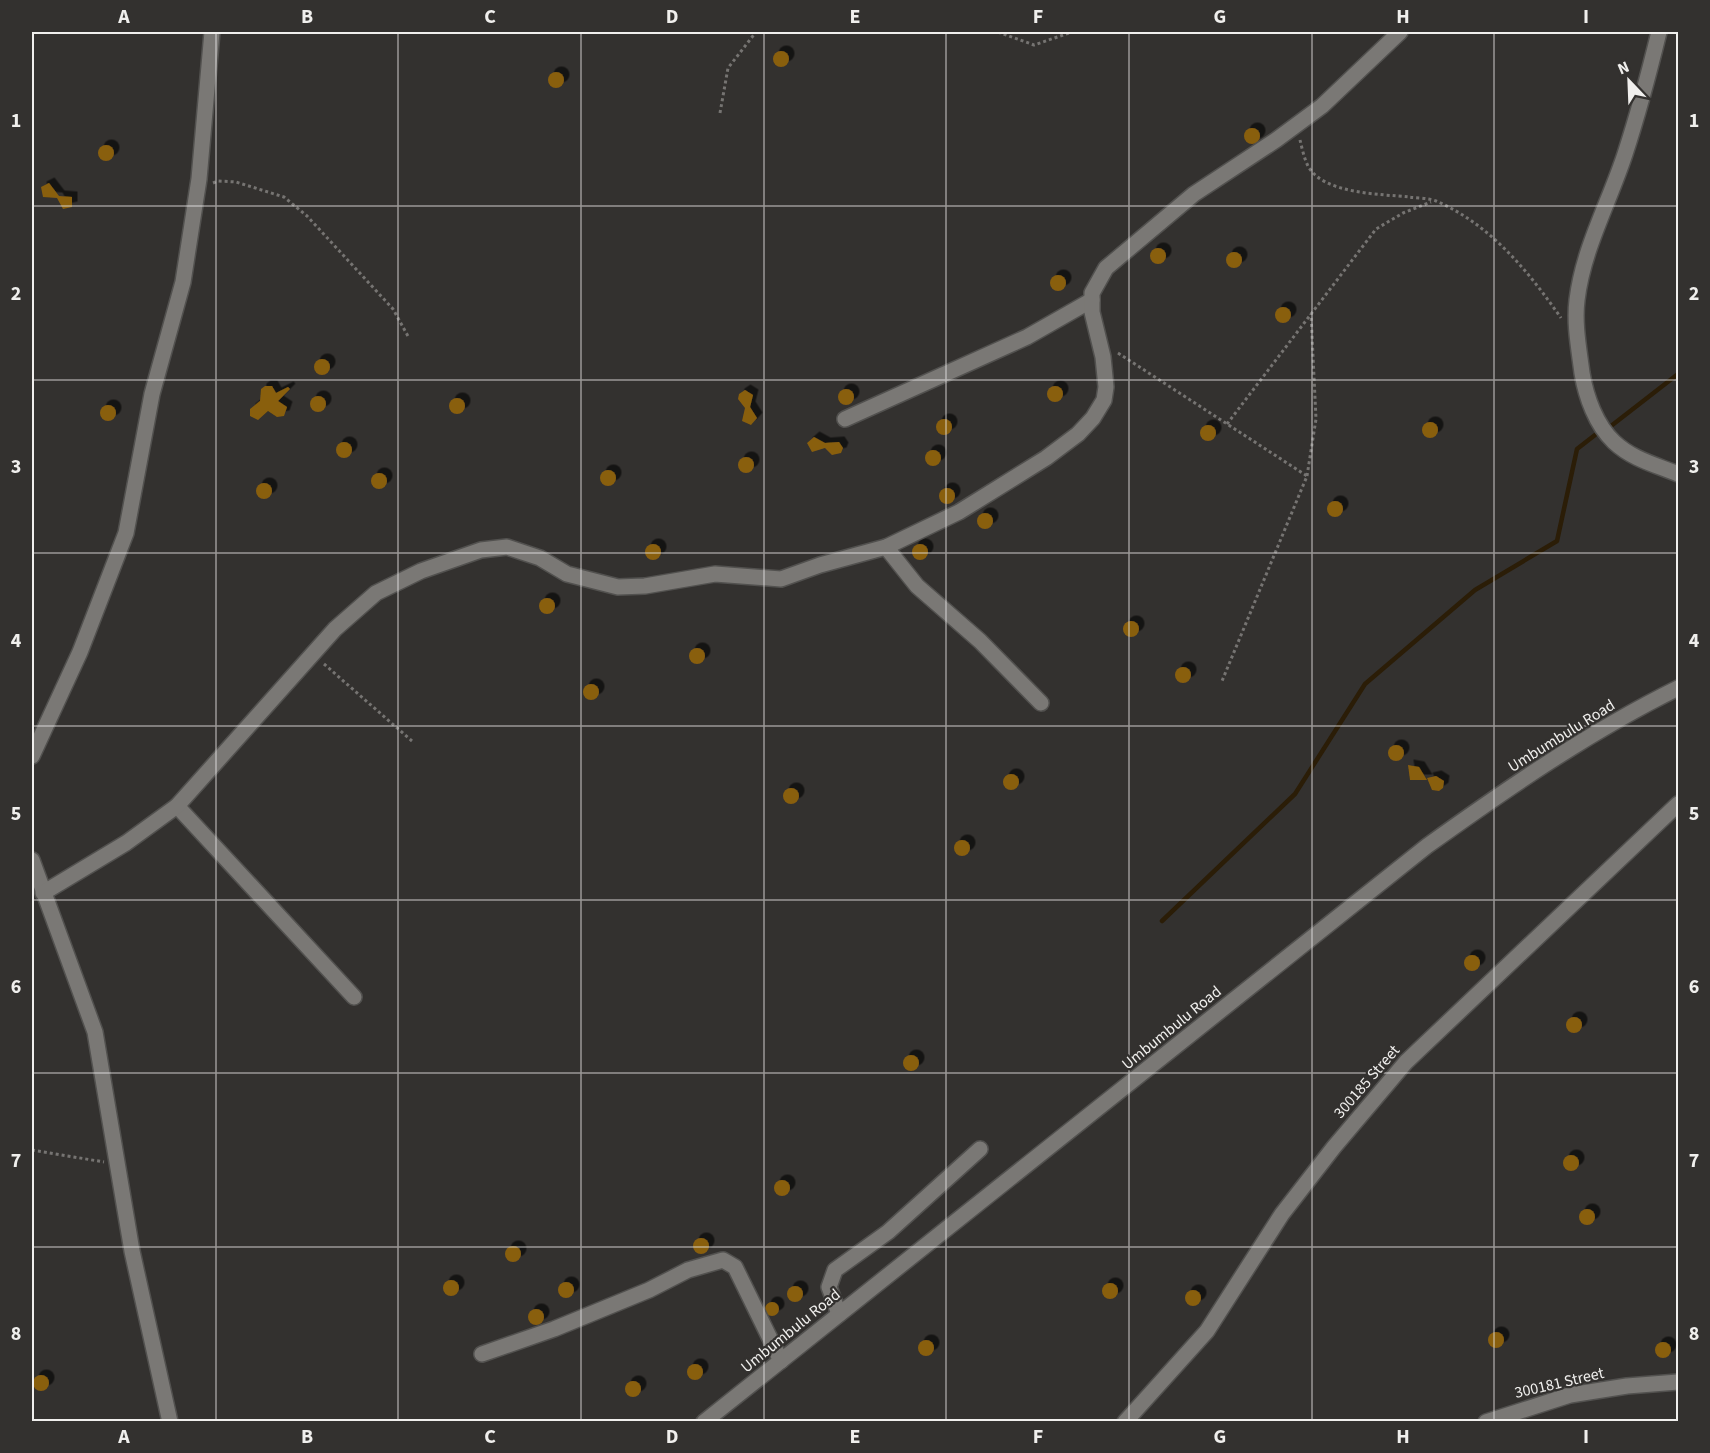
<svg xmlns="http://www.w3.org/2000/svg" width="1710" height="1453" viewBox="0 0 1710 1453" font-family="'Source Sans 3',sans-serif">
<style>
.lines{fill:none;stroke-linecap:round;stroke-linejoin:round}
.stream{stroke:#2b1d07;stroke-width:4.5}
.building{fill:#895e0e;filter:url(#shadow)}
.street-casing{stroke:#52514f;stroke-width:18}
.secondary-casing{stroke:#52514f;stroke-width:18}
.path{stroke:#767472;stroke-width:3;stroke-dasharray:3 3;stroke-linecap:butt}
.street{stroke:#7a7875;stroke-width:15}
.secondary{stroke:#7a7875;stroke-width:15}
.grid{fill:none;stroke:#f0efed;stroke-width:1.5;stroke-opacity:0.55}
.labels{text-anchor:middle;stroke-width:4.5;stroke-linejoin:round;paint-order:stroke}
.street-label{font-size:16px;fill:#f0efed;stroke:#33312f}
.neatline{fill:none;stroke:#f0efed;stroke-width:2}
.grid-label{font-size:20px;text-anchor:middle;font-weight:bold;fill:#f0efed}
</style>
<defs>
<filter id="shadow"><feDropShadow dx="5.5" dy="-5.5" stdDeviation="0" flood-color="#0009"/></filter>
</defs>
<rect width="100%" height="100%" fill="#33312f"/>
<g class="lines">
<g class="stream">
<polyline points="1611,426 1678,374"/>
<polyline points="1162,921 1295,794 1365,684 1475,590 1557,541 1577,449 1595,435"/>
</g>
</g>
<g class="building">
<circle cx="781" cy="59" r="8"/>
<circle cx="556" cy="80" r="8"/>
<circle cx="1252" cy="136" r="8"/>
<circle cx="106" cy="153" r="8"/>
<polygon points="49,183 59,196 72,197 72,207 63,209 57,198 43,197 41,187"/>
<circle cx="1158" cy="256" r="8"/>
<circle cx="1234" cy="260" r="8"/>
<circle cx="1058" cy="283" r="8"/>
<circle cx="1283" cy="315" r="8"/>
<circle cx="322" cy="367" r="8"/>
<polygon points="265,386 272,386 276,393 288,387 290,389 278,401 287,407 284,416 277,417 268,411 258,420 250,416 250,409 260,401 261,389"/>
<circle cx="1055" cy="394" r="8"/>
<circle cx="846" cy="397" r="8"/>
<polygon points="745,390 753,395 750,407 757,418 751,425 742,421 745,408 738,399 739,394"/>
<circle cx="318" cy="404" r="8"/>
<circle cx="457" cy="406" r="8"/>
<circle cx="108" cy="413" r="8"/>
<circle cx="944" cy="427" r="8"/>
<circle cx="1430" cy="430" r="8"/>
<circle cx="1208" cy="433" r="8"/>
<polygon points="814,437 825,443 839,442 843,448 841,453 832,455 825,448 812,452 807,443"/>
<circle cx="344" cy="450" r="8"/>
<circle cx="933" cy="458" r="8"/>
<circle cx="746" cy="465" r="8"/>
<circle cx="608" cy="478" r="8"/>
<circle cx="379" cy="481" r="8"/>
<circle cx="264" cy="491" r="8"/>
<circle cx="947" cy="496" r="8"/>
<circle cx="1335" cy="509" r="8"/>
<circle cx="985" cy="521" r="8"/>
<circle cx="920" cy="552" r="8"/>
<circle cx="653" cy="552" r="8"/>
<circle cx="547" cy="606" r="8"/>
<circle cx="1131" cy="629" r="8"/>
<circle cx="697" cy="656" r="8"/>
<circle cx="1183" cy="675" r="8"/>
<circle cx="591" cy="692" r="8"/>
<circle cx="1396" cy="753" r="8"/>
<polygon points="1408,765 1419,767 1427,780 1410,780"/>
<circle cx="1011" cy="782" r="8"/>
<polygon points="1436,776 1444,781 1443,788 1439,791 1432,790 1427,778"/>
<circle cx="791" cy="796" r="8"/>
<circle cx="962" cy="848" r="8"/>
<circle cx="1472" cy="963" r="8"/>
<circle cx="1574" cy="1025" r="8"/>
<circle cx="911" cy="1063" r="8"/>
<circle cx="1571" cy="1163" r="8"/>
<circle cx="782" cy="1188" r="8"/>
<circle cx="1587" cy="1217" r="8"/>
<circle cx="701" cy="1246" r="8"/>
<circle cx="513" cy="1254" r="8"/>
<circle cx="451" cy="1288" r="8"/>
<circle cx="566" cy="1290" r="8"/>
<circle cx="1110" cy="1291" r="8"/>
<circle cx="795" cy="1294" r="8"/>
<circle cx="1193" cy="1298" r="8"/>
<circle cx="772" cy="1309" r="7"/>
<circle cx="536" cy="1317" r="8"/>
<circle cx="1496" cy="1340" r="8"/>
<circle cx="926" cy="1348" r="8"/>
<circle cx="1663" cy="1350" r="8"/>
<circle cx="695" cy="1372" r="8"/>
<circle cx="41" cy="1383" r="8"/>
<circle cx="633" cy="1389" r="8"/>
</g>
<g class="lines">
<g class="street-casing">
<g id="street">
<path d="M1659 32C1649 73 1638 114 1625 154 1609 203 1583 249 1577 300 1574 324 1579 349 1582 373 1586 397 1596 425 1614 442 1632 459 1656 465 1678 474"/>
<polyline points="845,419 1027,337 1092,300"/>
<polyline points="886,547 917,586 980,641 1041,703"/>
<polyline points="32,756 80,652 126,533 152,394 183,282 199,179 212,32"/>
<polyline points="177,806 354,997"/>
<polyline points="32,860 95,1032 132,1251 170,1422"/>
<polyline points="43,893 126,843 177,806 335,629 376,593 421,571 481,550 507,547 540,558 567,574 618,587 645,586 715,574 781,579 820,565 886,547 959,512 1046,458 1078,434 1093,418 1104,400 1106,387 1103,357 1092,312 1092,293 1106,268 1194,194 1276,140 1322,106 1400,32"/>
<polyline points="839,1314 829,1287 835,1270 888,1232 980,1149"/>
<polyline points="482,1354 554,1329 649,1290 688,1270 723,1260 735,1267 781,1361"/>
<polyline points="1125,1422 1207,1331 1282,1214 1334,1147 1406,1062 1678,804"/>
<polyline points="1486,1422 1570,1395 1627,1386 1678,1382"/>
</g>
</g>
<g class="secondary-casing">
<path id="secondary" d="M704 1422 1427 846C1508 788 1589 732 1678 688"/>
</g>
<g class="path">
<polyline points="998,32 1034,45 1072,32"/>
<polyline points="720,113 728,68 756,32"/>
<path d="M1300 140C1302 148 1304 158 1308 166 1323 194 1380 194 1409 197 1417 198 1428 198 1436 201 1490 224 1529 272 1561 318"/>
<polyline points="213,183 218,181 236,182 284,197 307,216 393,309 409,338"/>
<polyline points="1118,353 1307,476 1222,681"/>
<polyline points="1227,424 1376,229 1403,213 1431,202"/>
<polyline points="1307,476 1316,419 1311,314"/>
<polyline points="324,664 412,741"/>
<polyline points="32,1150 104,1162"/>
</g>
<use href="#street" class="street"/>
<use href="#secondary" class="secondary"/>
</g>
<path class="grid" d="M216 32V1422M398 32V1422M581 32V1422M764 32V1422M946 32V1422M1129 32V1422M1312 32V1422M1494 32V1422M32 206H1678M32 380H1678M32 553H1678M32 726H1678M32 900H1678M32 1073H1678M32 1247H1678"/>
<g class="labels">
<g class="street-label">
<text transform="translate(1561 735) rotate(-32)" y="6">Umbumbulu Road</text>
<text transform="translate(1171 1027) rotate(-39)" y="6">Umbumbulu Road</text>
<text transform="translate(1366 1081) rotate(-49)" y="6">300185 Street</text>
<text transform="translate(790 1330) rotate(-39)" y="6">Umbumbulu Road</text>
<text transform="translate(1559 1382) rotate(-13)" y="6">300181 Street</text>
</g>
</g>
<rect width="1710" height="1453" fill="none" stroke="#33312f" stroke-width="66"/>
<g transform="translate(1629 81) rotate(337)" stroke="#33312f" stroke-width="4.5" paint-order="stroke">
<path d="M0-4.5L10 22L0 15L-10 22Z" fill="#f0efed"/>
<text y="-9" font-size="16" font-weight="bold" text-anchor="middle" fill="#f0efed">N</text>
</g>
<rect x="33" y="33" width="1644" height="1387" class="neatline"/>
<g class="grid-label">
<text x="124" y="23">A</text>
<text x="307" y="23">B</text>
<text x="490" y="23">C</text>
<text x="672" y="23">D</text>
<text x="855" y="23">E</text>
<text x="1038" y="23">F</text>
<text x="1220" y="23">G</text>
<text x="1403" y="23">H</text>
<text x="1586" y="23">I</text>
<text x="16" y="127">1</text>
<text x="1694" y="127">1</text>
<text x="16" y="300">2</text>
<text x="1694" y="300">2</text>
<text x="16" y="473">3</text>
<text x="1694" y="473">3</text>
<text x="16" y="647">4</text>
<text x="1694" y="647">4</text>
<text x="16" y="820">5</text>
<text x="1694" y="820">5</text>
<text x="16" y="993">6</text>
<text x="1694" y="993">6</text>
<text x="16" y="1167">7</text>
<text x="1694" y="1167">7</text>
<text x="16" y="1340">8</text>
<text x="1694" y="1340">8</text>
<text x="124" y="1443">A</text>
<text x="307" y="1443">B</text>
<text x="490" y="1443">C</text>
<text x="672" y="1443">D</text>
<text x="855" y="1443">E</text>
<text x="1038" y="1443">F</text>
<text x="1220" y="1443">G</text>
<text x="1403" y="1443">H</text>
<text x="1586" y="1443">I</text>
</g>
</svg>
